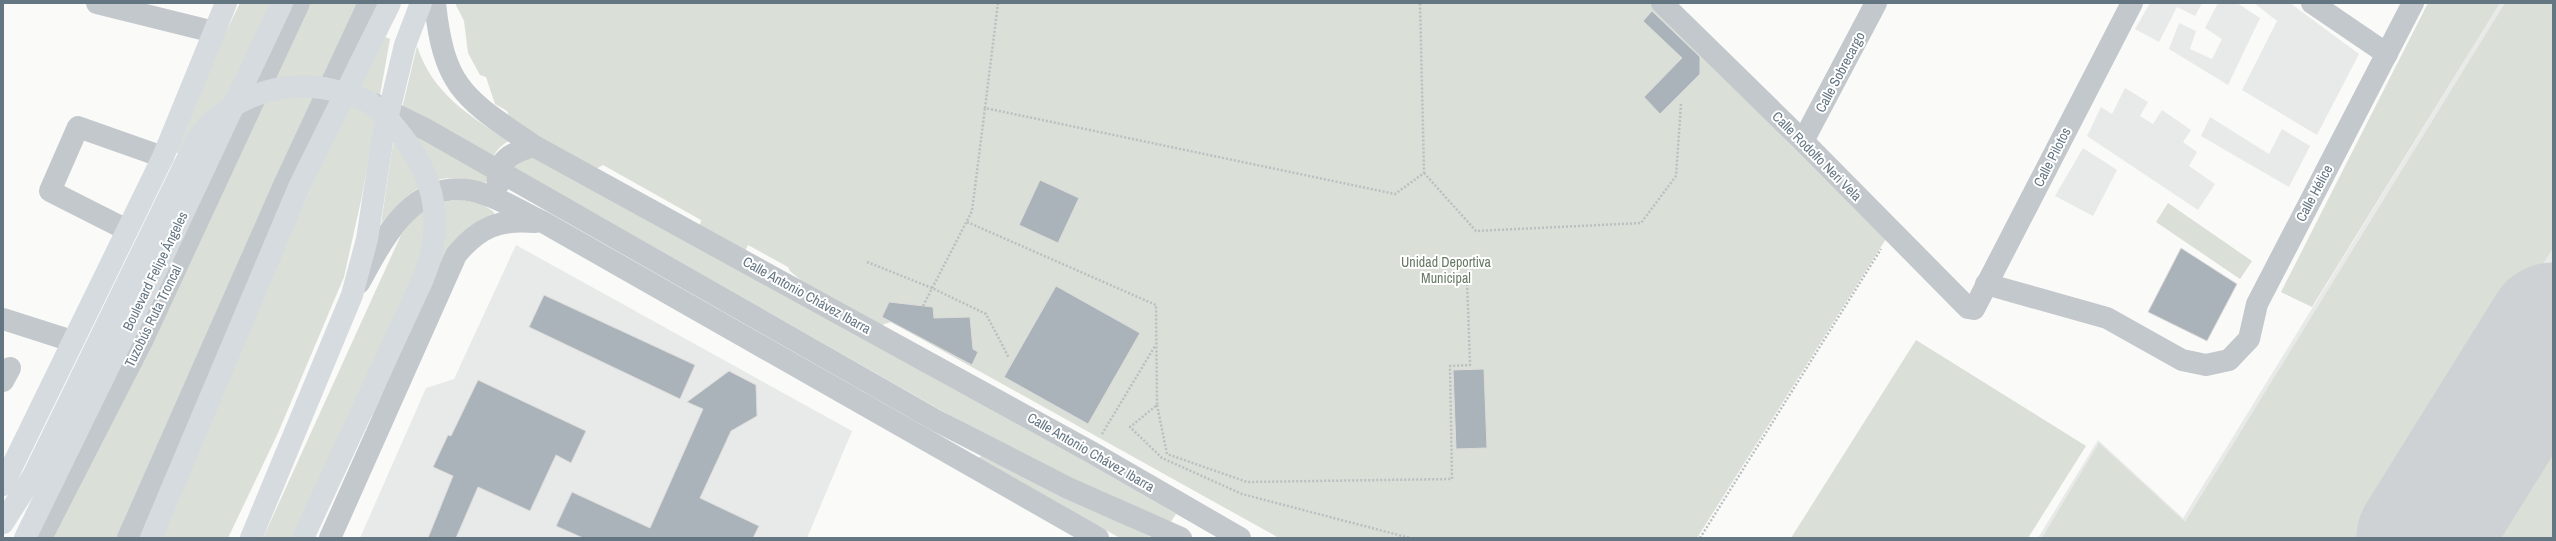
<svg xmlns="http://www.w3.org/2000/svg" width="2556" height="541" viewBox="0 0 2556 541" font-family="'Archivo Narrow',sans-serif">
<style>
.built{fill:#e8e9e9}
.green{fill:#dadfd7}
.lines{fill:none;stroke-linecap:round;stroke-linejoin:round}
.runway{stroke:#ced2d4;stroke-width:133}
.building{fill:#aab3b9;stroke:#dcdcda}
.path{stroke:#bbbfc2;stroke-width:2.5;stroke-dasharray:2 2;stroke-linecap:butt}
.minor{stroke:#c3c8cc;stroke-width:22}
.major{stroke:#d6dbdf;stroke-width:22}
.highway{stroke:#d6dbdf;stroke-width:22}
.labels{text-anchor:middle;stroke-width:4;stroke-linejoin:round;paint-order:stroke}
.street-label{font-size:14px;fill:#657683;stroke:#fff}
.park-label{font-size:14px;fill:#687a64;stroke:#fff}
</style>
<rect width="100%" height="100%" fill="#fafaf8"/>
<g class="built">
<polygon points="2150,3 2202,3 2195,16 2177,7 2159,42 2135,29"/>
<polygon points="2218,3 2237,3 2260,18 2228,85 2169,49 2179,23 2196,31 2190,49 2212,59 2222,39 2205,28"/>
<polygon points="2254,3 2290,3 2359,54 2317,135 2242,90 2277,21"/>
<polygon points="2500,3 2553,3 2553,538 2038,538 2098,440 2183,518"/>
<polygon points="2125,88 2148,102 2140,116 2153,124 2162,110 2191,130 2183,142 2197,152 2189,166 2215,184 2198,210 2087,136 2101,107 2112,114"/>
<polygon points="2210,117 2269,154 2282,129 2310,146 2289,187 2201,136"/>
<polygon points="2083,148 2117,170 2093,216 2055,196"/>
<polygon points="516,245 852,431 807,538 360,538 426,388 454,379"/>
</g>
<g class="green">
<polygon points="240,3 272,3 237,80 192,157 168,150"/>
<polygon points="303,3 361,3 121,538 47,538"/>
<polygon points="455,3 1660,3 1891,231 1697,538 1279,538 891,322 879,326 817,294 790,271 788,267 748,245 745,251 700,225 701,220 603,165 596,169 573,161 566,151 537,141 509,116 507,111 495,104 486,77 480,75 468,53 464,21"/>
<polygon points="2428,3 2500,3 2312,307 2281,292"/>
<polygon points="2505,3 2553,3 2553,248 2372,538 2042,538 2099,443 2185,522"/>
<polygon points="380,35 390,39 362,196 344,277 278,433 228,538 154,538 229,368"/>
<path d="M417 46C432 93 469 116 509 141 493 149 489 164 488 182 480 184 467 178 457 178 424 176 401 199 381 224L392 150Z"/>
<polygon points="533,155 1035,432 1176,514 1168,526 988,437 582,206 561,212 512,171 515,164"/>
<path d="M462 200 482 204 494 212V215C475 222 463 230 451 246L372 416 347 420 293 538H263L401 235C418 211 432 201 462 200Z"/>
<polygon points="2168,203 2252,261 2240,279 2156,222"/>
<polygon points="1916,340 2086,446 2028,538 1791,538"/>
<polygon points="2553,408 2553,538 2472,538"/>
<polygon points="981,456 1153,538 1120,538 978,459"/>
</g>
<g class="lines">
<polyline class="runway" points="2423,538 2553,329"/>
</g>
<g class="building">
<polygon points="1652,11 1700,57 1700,74 1660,114 1644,97 1682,58 1643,21"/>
<polygon points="1040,180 1079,198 1058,243 1019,225"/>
<polygon points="2181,248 2237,284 2207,341 2148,312"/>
<polygon points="1056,286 1140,333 1088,424 1004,377"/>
<polygon points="544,295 695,365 680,399 529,327"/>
<polygon points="889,302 933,307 934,318 970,317 973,349 978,352 972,365 882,317"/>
<polygon points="1484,369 1487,448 1456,449 1453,370"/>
<polygon points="729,371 756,385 757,416 731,431 700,498 759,526 753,538 583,538 556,526 572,492 650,528 703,409 687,402"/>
<polygon points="478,380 586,431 571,463 556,455 530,511 478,487 456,538 428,538 453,476 433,467 448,435 451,436"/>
</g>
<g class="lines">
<g class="path">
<polyline points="998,3 985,108 1395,194 1424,173 1420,3"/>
<polyline points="1424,173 1476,231 1641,223 1676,176 1681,104"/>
<polyline points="967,222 1156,305 1157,405 1130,427 1162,458 1242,494 1410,538"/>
<polyline points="867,262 932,288 986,314 1009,358"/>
<polyline points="923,306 972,211 985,108"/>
<polyline points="1157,405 1167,454 1247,482 1452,479 1450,366 1470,365 1467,279"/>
<polyline points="1102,434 1155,346"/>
<polyline points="1700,538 1881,249"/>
</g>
<g class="minor">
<polyline points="97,3 214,32"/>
<path d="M435 3C444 90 466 99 534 146L1091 452 1240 538"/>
<polyline points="1662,3 1803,141 1968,308 1974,309 2132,3"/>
<polyline points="2312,3 2387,54"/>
<polyline points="374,104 427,130 937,421 1068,488 1181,538"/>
<polyline points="1803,141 1876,3"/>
<path d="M498 185C495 160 513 152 534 146"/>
<polyline points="127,230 50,191 78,127 163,157"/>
<path d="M359 283C383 240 412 178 473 191 497 196 521 212 543 222L1098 538"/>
<polyline points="1986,284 2107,318 2182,360 2206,365 2229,360 2249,339 2257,304 2413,3"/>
<polyline points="3,319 72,341"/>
<polyline points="3,381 10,368"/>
<polyline points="41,538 142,341 299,3"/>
<polyline points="128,538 285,183 369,3"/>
<path d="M330 538 456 255C479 227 499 219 535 222"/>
</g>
<g class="major">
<polyline points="3,485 163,157 226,3"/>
<path d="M3 523 33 476 197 139C232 93 292 75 346 94 353 97 363 98 369 102 380 110 391 122 399 132 436 178 445 225 423 279L303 538"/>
<polyline points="251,538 352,295 367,239 383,136 405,45 421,3"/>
</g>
<g class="highway">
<polyline points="25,538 162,258 282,3"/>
<polyline points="151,538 299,187 390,3"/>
</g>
</g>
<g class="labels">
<g class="street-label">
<text transform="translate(1840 72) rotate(-62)" y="5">Calle Sobrecargo</text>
<text transform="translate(1817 156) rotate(45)" y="5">Calle Rodolfo Neri Vela</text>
<text transform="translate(2052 157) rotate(-63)" y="5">Calle Pilotos</text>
<text transform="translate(2314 193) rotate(-62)" y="5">Calle Hélice</text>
<text transform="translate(155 271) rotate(-64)" y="5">Boulevard Felipe Ángeles</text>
<text transform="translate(807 295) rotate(29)" y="5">Calle Antonio Chávez Ibarra</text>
<text transform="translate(153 316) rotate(-64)" y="5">Tuzobús Ruta Troncal</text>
<text transform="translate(1091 452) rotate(30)" y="5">Calle Antonio Chávez Ibarra</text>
</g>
<g class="park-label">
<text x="1446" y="267">Unidad Deportiva<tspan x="1446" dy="16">Municipal</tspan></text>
</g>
</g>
<rect width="2556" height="541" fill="none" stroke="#657683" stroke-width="8"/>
</svg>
